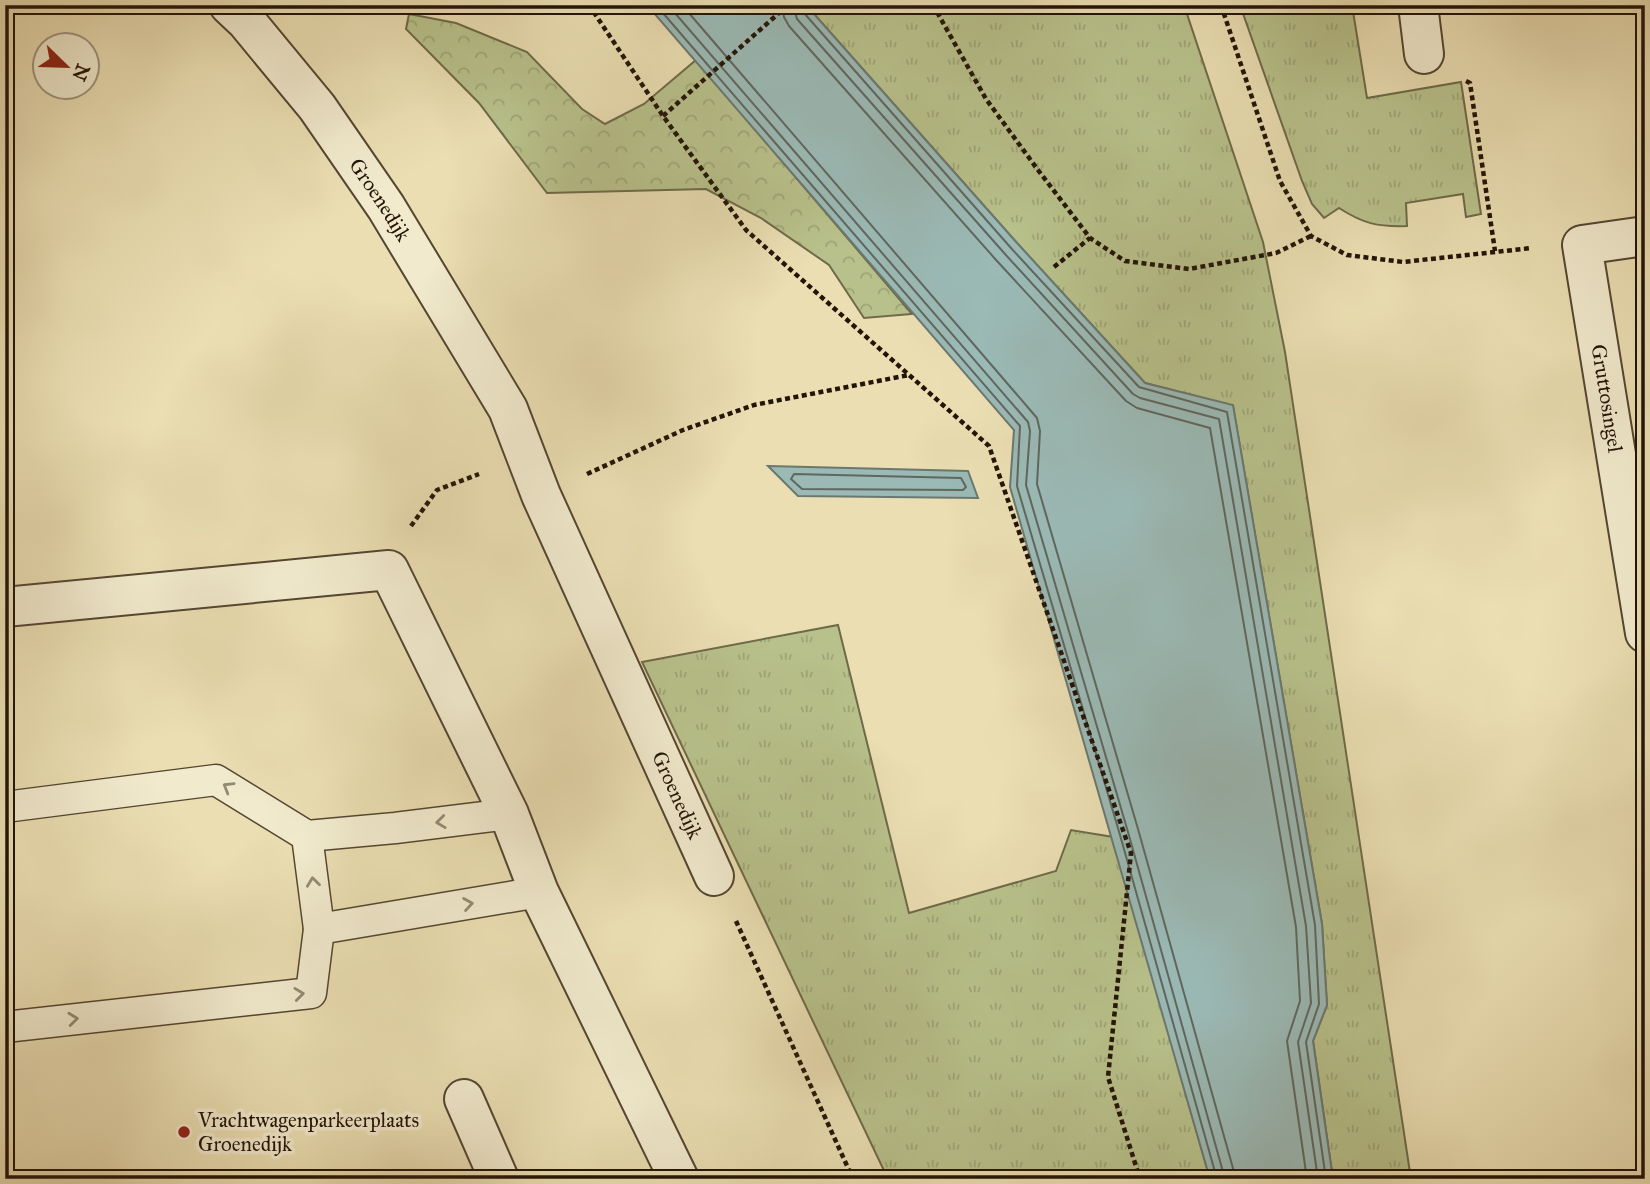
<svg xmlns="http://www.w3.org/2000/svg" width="1650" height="1184" viewBox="0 0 1650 1184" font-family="'IM FELL Great Primer',serif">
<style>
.grass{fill:url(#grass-tufts);stroke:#6e6a4a;stroke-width:2}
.forest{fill:url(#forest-crowns);stroke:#6e6a4a;stroke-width:2}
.water{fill:#9bbab6;stroke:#6b7870;stroke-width:2}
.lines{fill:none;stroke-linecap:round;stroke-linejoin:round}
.shore{stroke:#5f675f;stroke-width:2}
.lane-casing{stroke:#554632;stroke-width:33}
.street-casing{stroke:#554632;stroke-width:42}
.path{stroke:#231408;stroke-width:4.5;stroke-dasharray:5 3.5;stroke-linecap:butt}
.lane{stroke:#f1eacd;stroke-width:30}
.street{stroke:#f1eacd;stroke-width:38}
.oneway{stroke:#948a74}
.poi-dot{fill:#8f2418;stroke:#f1eacd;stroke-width:2.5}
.labels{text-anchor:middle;stroke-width:7;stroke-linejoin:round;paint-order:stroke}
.street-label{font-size:21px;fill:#231408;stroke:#f1eacd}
.poi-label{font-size:21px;fill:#231408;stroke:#f1eacd;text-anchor:start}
</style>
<defs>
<pattern id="grass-tufts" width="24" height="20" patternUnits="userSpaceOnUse" patternTransform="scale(1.75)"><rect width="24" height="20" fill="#b8c18b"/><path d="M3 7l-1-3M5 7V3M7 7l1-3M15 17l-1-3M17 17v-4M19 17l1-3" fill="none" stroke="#9ea576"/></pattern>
<pattern id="forest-crowns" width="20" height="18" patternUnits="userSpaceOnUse" patternTransform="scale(1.75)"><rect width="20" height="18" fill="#b8c18b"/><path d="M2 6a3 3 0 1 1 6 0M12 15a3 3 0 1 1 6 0" fill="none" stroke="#9ea576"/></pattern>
</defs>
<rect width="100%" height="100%" fill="#eadeb2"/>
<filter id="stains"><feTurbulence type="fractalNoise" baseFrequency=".00286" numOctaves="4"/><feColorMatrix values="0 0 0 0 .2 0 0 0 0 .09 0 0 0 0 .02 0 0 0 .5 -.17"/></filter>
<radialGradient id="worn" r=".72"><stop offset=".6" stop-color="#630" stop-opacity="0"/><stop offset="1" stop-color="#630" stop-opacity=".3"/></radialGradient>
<g class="grass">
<polygon points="806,5 1184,5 1263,242 1285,352 1411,1179 1333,1179 1313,1041 1327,1005 1322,924 1233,406 1145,383 1017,243"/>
<path d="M1240 5H1352L1367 98 1461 82 1481 214 1466 217 1463 194 1406 203 1407 226C1378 227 1364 224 1339 208L1324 218 1312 204 1302 181Z"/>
<polygon points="838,625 909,913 1056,871 1071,830 1113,837 1210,1179 888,1179 642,662"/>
</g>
<polygon class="forest" points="409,14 456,23 527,52 582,109 605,124 644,104 696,60 912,314 864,318 829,265 761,218 706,189 547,193 479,103 406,29"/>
<g class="water">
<polygon points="647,5 806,5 1017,243 1145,383 1233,405 1322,924 1327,1005 1313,1041 1333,1179 1210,1179 1010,487 1014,430"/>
<polygon points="768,466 968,471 978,498 798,496"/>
</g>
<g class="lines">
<g class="shore">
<polyline points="656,5 1020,426 1017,486 1120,835 1217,1179"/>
<polyline points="668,5 1028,422 1030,431 1026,485 1128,832 1225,1179"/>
<polyline points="682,5 1037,418 1040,431 1037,484 1138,829 1236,1179"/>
<polyline points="782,5 784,17 789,26 997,261 1126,401 1137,408 1210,428 1296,927 1300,1001 1287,1041 1307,1179"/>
<polyline points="793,5 797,19 1005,254 1133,394 1140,398 1219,419 1306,926 1311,1003 1298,1042 1318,1179"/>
<polyline points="802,5 804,13 1011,248 1139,387 1227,412 1315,925 1319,1004 1306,1042 1326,1179"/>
<polygon points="794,474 961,478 966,487 963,490 802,489 791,479"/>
</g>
<g class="lane-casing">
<g id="lane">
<polyline points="5,807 216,780 307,836 395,828 509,814"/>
<polyline points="307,836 319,929"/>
<polyline points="5,1027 311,993 319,929 539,892"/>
</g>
</g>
<g class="street-casing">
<g id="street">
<path id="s1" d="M229 5 246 21 317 107 386 207 508 409 541 495 714 876"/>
<polyline points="1418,5 1424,54"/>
<path id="s2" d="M1645 236 1582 245 1645 633"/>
<polyline points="5,607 389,570 509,814 539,892 679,1179"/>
<polyline points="464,1099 499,1179"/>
</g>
</g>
<g class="path">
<polyline points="589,5 663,116 746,230 989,446 1131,853 1108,1077 1140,1179"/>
<polyline points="933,5 986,99 1038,170 1090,238 1125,261 1189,269 1276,253 1311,236"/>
<polyline points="1221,5 1280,181 1311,236 1347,255 1403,262 1532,248"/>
<polyline points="1466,81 1470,83 1495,251"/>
<polyline points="663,116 788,5"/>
<polyline points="1054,267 1090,238"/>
<polyline points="587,474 683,430 754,405 909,375"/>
<polyline points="411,526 437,490 479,474"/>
<polyline points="736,921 853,1179"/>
</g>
<use href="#lane" class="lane"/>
<use href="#street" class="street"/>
</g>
<defs><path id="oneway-chevron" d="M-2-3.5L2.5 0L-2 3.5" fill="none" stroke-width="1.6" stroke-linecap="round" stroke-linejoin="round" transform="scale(1.75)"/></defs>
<g class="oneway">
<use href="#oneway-chevron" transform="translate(228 787) rotate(-149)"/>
<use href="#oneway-chevron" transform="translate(441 822) rotate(173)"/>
<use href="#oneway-chevron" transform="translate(313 882) rotate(-97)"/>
<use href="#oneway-chevron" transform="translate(468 904) rotate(-9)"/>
<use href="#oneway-chevron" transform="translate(299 994) rotate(-7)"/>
<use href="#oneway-chevron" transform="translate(73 1019) rotate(-6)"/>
</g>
<circle class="poi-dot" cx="184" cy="1132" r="7"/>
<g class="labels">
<g class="street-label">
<text dy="7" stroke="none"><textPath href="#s1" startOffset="247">Groenedijk</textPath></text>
<text dy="7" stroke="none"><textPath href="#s2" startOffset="219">Gruttosingel</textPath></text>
<text dy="7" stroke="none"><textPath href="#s1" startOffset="914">Groenedijk</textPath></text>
</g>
<g class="poi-label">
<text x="198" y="1127">Vrachtwagenparkeerplaats<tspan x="198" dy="24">Groenedijk</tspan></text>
</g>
</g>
<rect width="1650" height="1184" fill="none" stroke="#eadeb2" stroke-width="28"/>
<rect x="7" y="7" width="1636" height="1170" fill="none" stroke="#231408" stroke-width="3.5"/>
<rect x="14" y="14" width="1622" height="1156" fill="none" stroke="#231408" stroke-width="2"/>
<g transform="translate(66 66) rotate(113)"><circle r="33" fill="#f1eacd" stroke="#9f947e" stroke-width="2"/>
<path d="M0-5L12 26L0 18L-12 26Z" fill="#8f2418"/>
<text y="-10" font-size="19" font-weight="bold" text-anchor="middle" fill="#231408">N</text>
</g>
<rect width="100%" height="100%" filter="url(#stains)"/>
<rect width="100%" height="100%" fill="url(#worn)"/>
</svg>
